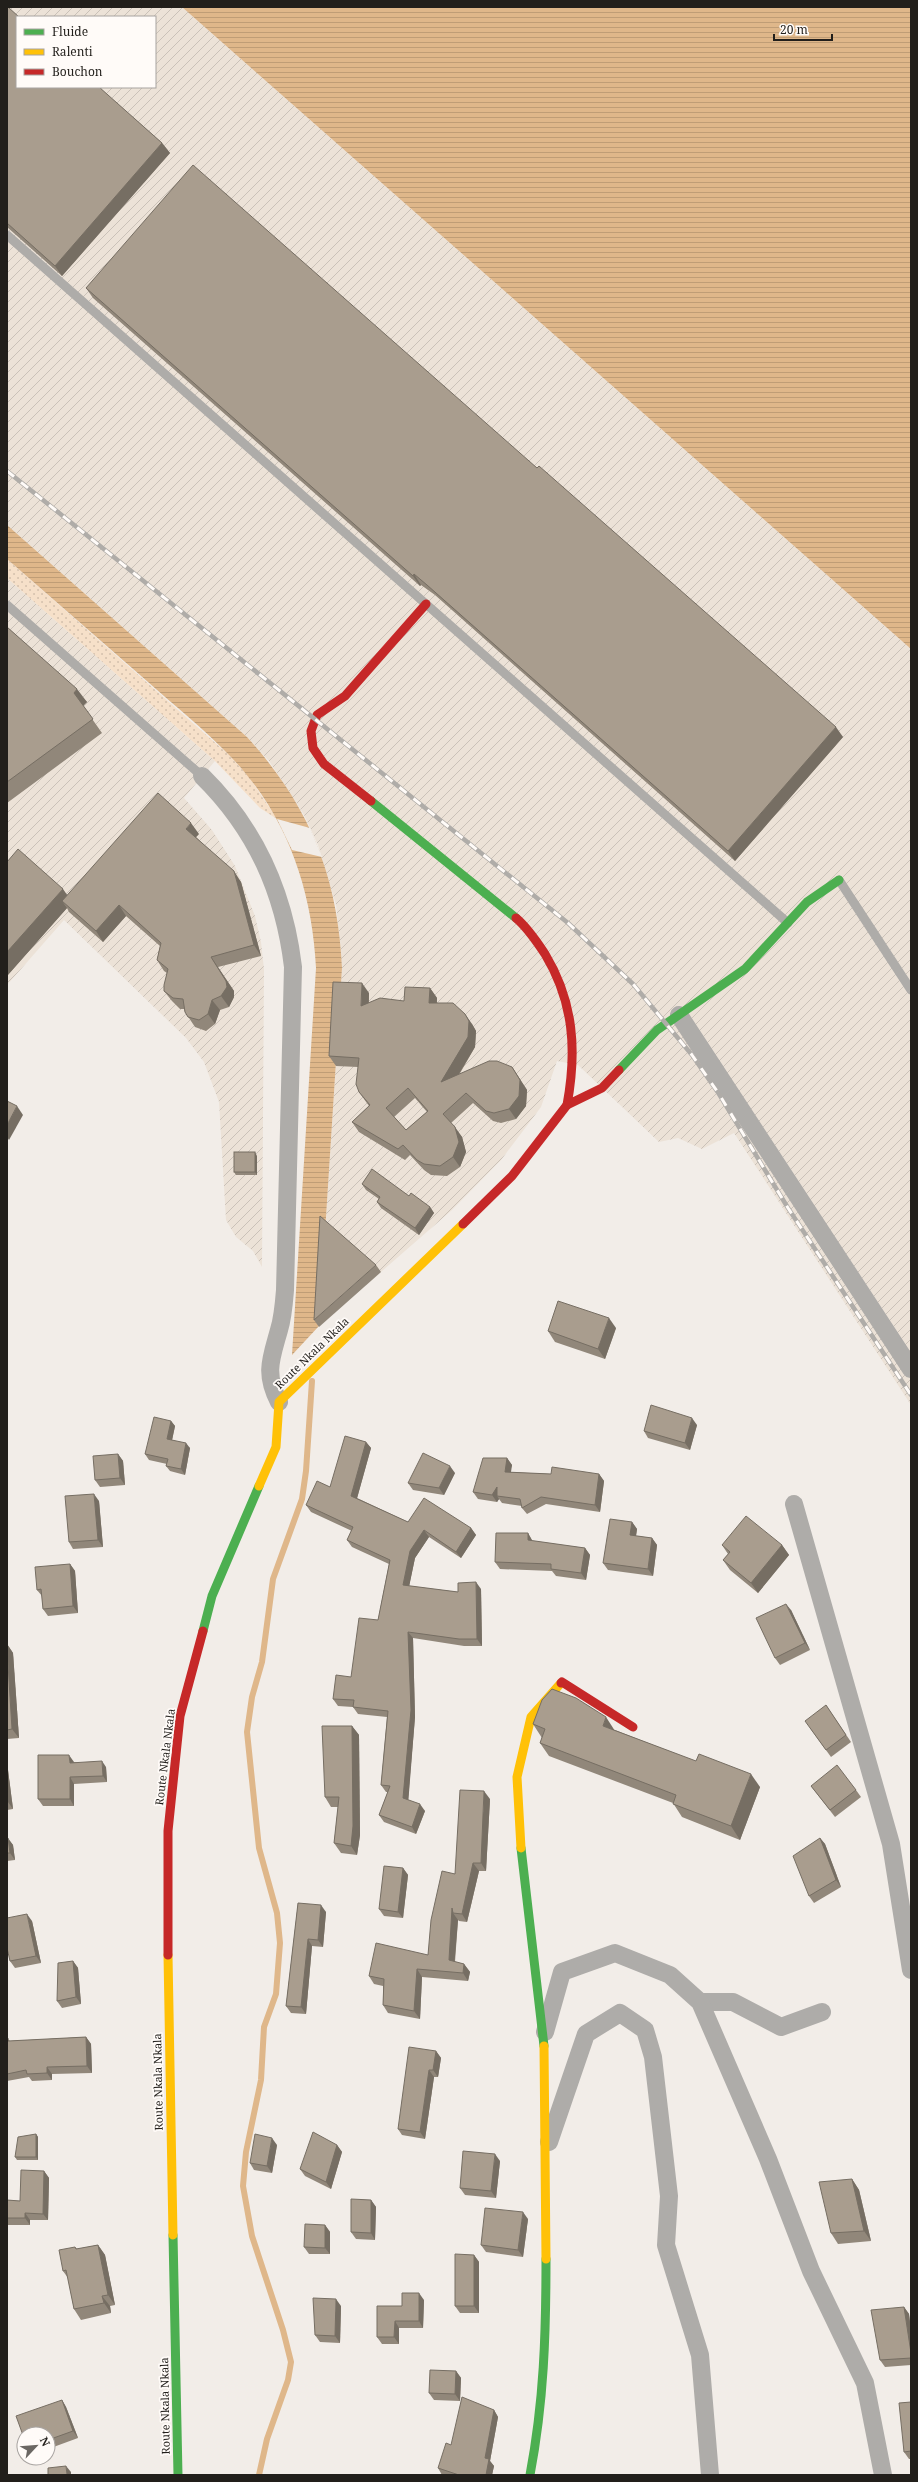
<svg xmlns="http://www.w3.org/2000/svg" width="918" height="2482" viewBox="0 0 918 2482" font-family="'Noto Serif',serif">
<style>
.industrial{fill:url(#industrial-furrows);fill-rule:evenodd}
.grass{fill:url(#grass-dots)}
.water{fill:url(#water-rules)}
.pier{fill:#f2ede8}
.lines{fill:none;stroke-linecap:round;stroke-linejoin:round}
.stream{stroke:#dfb78a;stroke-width:6}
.lane{stroke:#aeaca9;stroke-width:9}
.street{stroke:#aeaca9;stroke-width:18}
.fast{stroke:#4caf50;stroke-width:9}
.slow{stroke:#ffc107;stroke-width:9}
.jam{stroke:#c62828;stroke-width:9}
.rail-casing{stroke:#afaca8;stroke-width:4.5}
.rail{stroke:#fffbf8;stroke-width:3;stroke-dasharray:9;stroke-linecap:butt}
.wall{fill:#91877a;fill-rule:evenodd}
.shaded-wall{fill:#766e63}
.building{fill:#a99d8e;stroke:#766e63;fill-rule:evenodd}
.labels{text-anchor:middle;stroke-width:3.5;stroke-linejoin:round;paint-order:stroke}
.street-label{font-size:11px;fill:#221f1b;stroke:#fffbf8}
</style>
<defs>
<pattern id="industrial-furrows" width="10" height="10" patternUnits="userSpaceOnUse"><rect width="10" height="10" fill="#ece2d7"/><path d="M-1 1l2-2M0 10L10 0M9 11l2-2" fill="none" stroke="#cac1b8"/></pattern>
<pattern id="grass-dots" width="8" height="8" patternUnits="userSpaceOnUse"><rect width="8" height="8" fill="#f6e0c9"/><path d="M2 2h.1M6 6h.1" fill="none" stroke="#d3c0ac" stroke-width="1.8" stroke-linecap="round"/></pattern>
<pattern id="water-rules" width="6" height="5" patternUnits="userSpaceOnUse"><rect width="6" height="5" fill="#dfb78a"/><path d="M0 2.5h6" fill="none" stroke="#bf9d76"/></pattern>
</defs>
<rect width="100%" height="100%" fill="#f2ede8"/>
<g class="industrial">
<path d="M7 7H182L911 649V1405L734 1133 702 1149 678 1138 659 1142 578 1065 557 1061 541 1107 501 1160 452 1210 319 1326 342 968 336 905 318 845 304 815 269 761 247 737 7 525ZM17 17H155V87H17Z"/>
<polygon points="7,578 215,761 184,798 212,830 235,866 255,916 261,942 264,969 262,1267 253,1251 236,1237 226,1220 219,1102 204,1062 186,1038 64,920 7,985"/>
</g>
<polygon class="grass" points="7,559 229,755 249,777 277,819 260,808 215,761 7,578"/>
<g class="water">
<polygon points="182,7 911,7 911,649"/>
<path d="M7 525 247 737C309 805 338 876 342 968L319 1326 292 1355 316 968C312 888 286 813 229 755 204 729 175 706 148 682 101 641 54 600 7 559Z"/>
</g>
<polygon class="pier" points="277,819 310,828 322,857 292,850"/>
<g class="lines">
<polyline class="stream" points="259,2475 267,2439 288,2380 291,2362 283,2330 252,2236 243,2186 246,2152 261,2080 264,2027 276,1994 280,1943 277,1913 259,1848 247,1732 252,1697 262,1662 273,1579 302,1499 306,1471 312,1381"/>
<g class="lane">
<polyline points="7,235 788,923"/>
<polyline points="7,605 202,776"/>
<polyline points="839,880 911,990"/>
</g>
<g class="street">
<path d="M202 776C256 829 284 892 293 967L285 1290C284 1303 283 1317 279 1330 271 1359 264 1373 279 1402"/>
<polyline points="679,1015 911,1369"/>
<polyline points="794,1504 891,1844 911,1970"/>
<polyline points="700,2002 733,2002 781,2027 822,2012"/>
<polyline points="545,2032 562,1972 615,1953 670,1975 700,2002 768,2159 811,2271 865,2383 883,2475"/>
<polyline points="549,2142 586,2034 620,2013 645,2030 653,2057 669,2196 666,2245 700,2355 710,2475"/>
</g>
<g class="fast">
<polyline points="371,801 516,918"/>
<polyline points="619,1070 657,1030 745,969 807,902 839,880"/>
<polyline points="203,1631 212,1596 259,1486"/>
<polyline points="521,1848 544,2046"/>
<polyline points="173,2235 178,2475"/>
<path d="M530 2475C544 2401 546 2334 546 2259"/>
</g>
<g class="slow">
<polyline points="259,1486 276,1447 279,1402 463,1224"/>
<polyline points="521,1848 517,1777 531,1717 561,1683"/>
<polyline points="168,1955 173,2235"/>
<polyline points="544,2046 546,2259"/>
</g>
<g class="jam">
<polyline points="371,801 324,764 313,748 311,731 317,715 345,696 426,604"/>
<path d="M516 918C528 928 537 942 545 954 574 1002 577 1051 567 1105L602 1088 619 1070"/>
<polyline points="463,1224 512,1176 567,1105"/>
<polyline points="561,1683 562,1682 633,1727"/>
<polyline points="168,1955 168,1831 180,1716 203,1631"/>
</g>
<g class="rail-casing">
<polyline id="rail" points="7,471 568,923 633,984 692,1055 719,1094 788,1208 911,1395"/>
</g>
<use href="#rail" class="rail"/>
</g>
<g class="wall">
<polygon points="7,7 162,143 170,153 62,276 7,227"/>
<polygon points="86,288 843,737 735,861 435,595 421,585 420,586 93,298"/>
<polygon points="7,627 87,702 83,706 102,733 7,803"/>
<polygon points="199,834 196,837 241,882 261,956 218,967 234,991 234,997 229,1007 220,1010 215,1024 206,1031 195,1027 185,1012 184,1009 180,1009 172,1001 164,991 167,973 164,971 157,960 160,946 126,916 103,942 69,912 67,908 7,976 7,862 67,895"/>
<path d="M430 988 437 998V1003L472 1024 476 1031 475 1047 459 1075 512 1067 527 1090 526 1106 516 1119 501 1123 493 1121 473 1103 451 1123 462 1137 466 1152 460 1167 447 1176 431 1175 424 1170 410 1155 405 1160 359 1132 352 1122 369 1106 359 1092 358 1067 336 1066 329 1056 369 993V1003L404 1001ZM415 1098 427 1112 406 1130 394 1117Z"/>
<polygon points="257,1156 257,1175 236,1175 234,1172"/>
<polygon points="362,1184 430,1207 434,1213 419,1235 381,1208 377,1202 379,1199 366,1190"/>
<polygon points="376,1265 381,1272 319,1327 314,1320"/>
<polygon points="616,1328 605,1359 555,1342 548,1331"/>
<polygon points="171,1421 175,1426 172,1440 190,1448 185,1475 170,1471 166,1466 167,1464 149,1460 145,1454"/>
<polygon points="697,1425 690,1450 648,1438 644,1431"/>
<polygon points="366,1442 371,1448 357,1498 408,1522 471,1528 476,1535 461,1558 429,1537 415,1558 409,1586 458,1592 481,1589 482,1646 464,1646 413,1638 415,1717 408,1800 425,1811 416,1834 384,1822 379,1815 388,1792 386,1792 381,1785 387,1717 358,1714 353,1707 338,1706 333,1699 351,1677 378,1620 389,1564 352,1547 347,1540 352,1531 311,1512 306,1505 330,1487"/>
<polygon points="118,1454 123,1461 125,1485 100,1487 95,1480"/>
<polygon points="507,1458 512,1465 510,1472 551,1474 599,1474 604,1481 600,1512 546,1504 527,1514 522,1508 522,1506 502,1503 499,1499 497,1502 478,1499 473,1492"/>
<polygon points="455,1473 444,1495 413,1490 408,1483"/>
<polygon points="99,1501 103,1547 73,1549 69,1542"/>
<polygon points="632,1522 637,1529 636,1536 652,1538 657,1545 653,1576 608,1570 603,1563"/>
<polygon points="528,1533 532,1541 585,1548 590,1555 586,1580 556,1576 552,1571 500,1569 495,1562"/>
<polygon points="722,1545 782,1545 789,1555 758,1593 730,1570 723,1560 728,1554"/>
<polygon points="70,1564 75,1571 78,1613 48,1616 43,1609 42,1596 37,1590"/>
<polygon points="791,1610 810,1650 780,1665 775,1658"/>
<polygon points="7,1644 13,1653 19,1738 7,1739"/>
<polygon points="826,1705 851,1742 831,1757 810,1728"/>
<polygon points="533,1724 615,1730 760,1787 740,1840 682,1817 673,1803 549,1756 540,1743 542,1738"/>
<polygon points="352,1726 359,1735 360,1835 357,1855 341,1853 334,1843 338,1807 331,1807 325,1797"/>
<polygon points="74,1762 106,1767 107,1782 74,1784 74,1806 43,1806 38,1799"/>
<polygon points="7,1768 8,1770 13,1809 7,1810"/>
<polygon points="811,1786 856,1790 861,1797 835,1817"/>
<polygon points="490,1799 486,1871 479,1871 467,1922 459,1921 458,1920 455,1962 464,1964 470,1972 468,1981 422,1977 420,2019 388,2013 383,2005 383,1986 374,1984 369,1976 428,1955 455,1874"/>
<polygon points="7,1838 13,1845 15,1860 7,1861"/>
<polygon points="820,1838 825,1844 841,1887 814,1903 809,1896"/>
<polygon points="403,1868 408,1875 403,1918 384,1916 379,1909"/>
<polygon points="298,1903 326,1912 323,1947 312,1946 306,2014 291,2013 286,2006"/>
<polygon points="32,1921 41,1963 15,1968 10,1961"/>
<polygon points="73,1961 78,1968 81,2004 62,2008 57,2001"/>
<polygon points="86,2037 91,2044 92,2073 52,2074 52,2080 32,2081 29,2077 7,2081 7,2038 10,2041"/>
<polygon points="436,2051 441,2058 438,2077 434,2077 425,2139 402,2135 398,2129"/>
<polygon points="36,2134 38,2137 38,2160 17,2160 15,2157"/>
<polygon points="277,2145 272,2173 254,2170 250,2163"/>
<polygon points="337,2145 342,2152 331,2189 305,2176 300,2169"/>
<polygon points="500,2161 496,2198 465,2195 460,2188"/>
<polygon points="44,2171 49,2178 48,2220 30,2220 30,2225 7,2225 7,2200 20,2201"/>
<polygon points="852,2179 859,2190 871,2241 838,2244 831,2233"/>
<polygon points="371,2200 376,2207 375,2240 356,2239 351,2232"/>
<polygon points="528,2219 523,2257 486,2252 481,2245"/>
<polygon points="325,2225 330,2232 330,2254 309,2254 304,2247"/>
<polygon points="98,2245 105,2255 115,2305 110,2306 111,2313 81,2320 74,2309 68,2278 63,2271 75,2247 77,2249"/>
<polygon points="474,2255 479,2262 479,2313 460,2313 455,2306"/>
<polygon points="424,2300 423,2328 399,2328 399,2344 382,2344 377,2337 402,2306"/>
<polygon points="341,2306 340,2343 320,2342 315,2335"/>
<polygon points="904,2307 909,2314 911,2330 911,2365 885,2367 880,2360"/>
<polygon points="456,2371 461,2378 460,2401 434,2400 429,2393"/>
<polygon points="62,2400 66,2407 78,2438 48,2449 48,2434"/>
<polygon points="911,2402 911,2459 909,2459 904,2452"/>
<polygon points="494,2410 498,2417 490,2461 494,2466 492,2475 442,2475 438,2468 451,2445"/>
</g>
<g class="shaded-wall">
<polygon points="162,143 170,153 62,276 55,266"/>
<polygon points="414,574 421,585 420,586 413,576"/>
<polygon points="77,689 87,702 83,706 74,693"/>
<polygon points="836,727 843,737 735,861 728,851"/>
<polygon points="191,823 199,834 194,839 186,829"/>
<polygon points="234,871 241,882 261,956 254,945"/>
<polygon points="63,889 72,902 62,901 67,908 7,976 7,952"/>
<polygon points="119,905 126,916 103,942 96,931"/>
<polygon points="211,957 234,991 234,997 229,1007 221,996"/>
<polygon points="362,983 369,993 368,1016 361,1006"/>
<polygon points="430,988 437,998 436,1013 429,1003"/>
<polygon points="212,1000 220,1010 215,1024 208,1014"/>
<polygon points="465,1014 472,1024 476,1031 475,1047 448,1092 441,1082"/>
<polygon points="512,1067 527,1090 526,1106 516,1119 509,1109"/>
<polygon points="17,1106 23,1115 9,1140 7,1137 7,1125"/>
<polygon points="455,1127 462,1137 466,1152 460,1167 453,1157"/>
<polygon points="255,1152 257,1156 257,1175 255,1172"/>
<polygon points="430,1207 434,1213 419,1235 415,1228"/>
<polygon points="609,1318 616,1328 605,1359 598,1349"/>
<polygon points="692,1418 697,1425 690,1450 685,1443"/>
<polygon points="171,1421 175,1426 171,1445 167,1439"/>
<polygon points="366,1442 371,1448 356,1502 351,1496"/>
<polygon points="186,1443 190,1448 185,1475 181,1469"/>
<polygon points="118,1454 123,1461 125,1485 120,1478"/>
<polygon points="507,1458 512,1465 510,1479 505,1472"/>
<polygon points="450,1466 455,1473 444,1495 439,1488"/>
<polygon points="599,1474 604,1481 600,1512 595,1505"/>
<polygon points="497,1487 497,1496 499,1499 497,1502 492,1495"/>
<polygon points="94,1494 99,1501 103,1547 98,1540"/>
<polygon points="632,1522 637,1529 635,1542 630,1535"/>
<polygon points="471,1528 476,1535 461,1558 456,1552"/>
<polygon points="424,1530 429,1537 415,1558 408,1592 403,1585 410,1551"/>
<polygon points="528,1533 532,1540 532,1547 528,1540"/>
<polygon points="652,1538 657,1545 653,1576 648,1569"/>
<polygon points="782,1545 789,1555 758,1593 751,1583"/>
<polygon points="585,1548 590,1555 586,1580 581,1573"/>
<polygon points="70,1564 75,1571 78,1613 73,1606"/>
<polygon points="476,1582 481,1589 482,1646 477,1639"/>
<polygon points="786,1604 791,1610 810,1650 805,1643"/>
<polygon points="408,1632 413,1638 415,1717 408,1805 403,1798"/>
<polygon points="7,1644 13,1653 19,1738 12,1729"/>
<polygon points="606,1717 615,1731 603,1726"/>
<polygon points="352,1726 359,1735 360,1835 357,1855 351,1846"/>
<polygon points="69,1755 74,1762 74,1769 70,1763"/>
<polygon points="102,1761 106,1767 107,1782 103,1776"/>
<polygon points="7,1768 8,1770 13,1809 8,1802 7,1790"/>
<polygon points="751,1774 760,1787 740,1840 731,1826"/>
<polygon points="70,1777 74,1784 74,1806 70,1799"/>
<polygon points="484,1791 490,1799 486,1871 481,1863"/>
<polygon points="420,1804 425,1811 416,1834 412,1827"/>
<polygon points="8,1838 13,1845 15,1860 10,1853"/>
<polygon points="820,1838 825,1844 841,1887 836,1880"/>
<polygon points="473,1863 479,1871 467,1922 462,1914"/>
<polygon points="403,1868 408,1875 403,1918 398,1912"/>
<polygon points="321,1905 326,1912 323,1947 318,1940"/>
<polygon points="452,1908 453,1913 458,1920 454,1968 449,1960"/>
<polygon points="27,1914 32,1921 41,1963 36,1956"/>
<polygon points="308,1939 312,1946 306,2014 301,2007"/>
<polygon points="73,1961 78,1968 81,2004 76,1997"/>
<polygon points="464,1964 470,1972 468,1981 463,1973"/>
<polygon points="417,1969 422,1977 420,2019 414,2011"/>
<polygon points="86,2037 91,2044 92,2073 87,2066"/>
<polygon points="436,2051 441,2058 438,2077 433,2070"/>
<polygon points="47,2067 52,2074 52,2080 47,2073"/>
<polygon points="429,2070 434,2077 425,2139 420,2132"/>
<polygon points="36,2134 38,2137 38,2160 36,2157"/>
<polygon points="272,2138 277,2145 272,2173 267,2166"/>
<polygon points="337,2145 342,2152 331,2189 326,2182"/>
<polygon points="495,2154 500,2161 496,2198 491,2191"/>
<polygon points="44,2171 49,2178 48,2220 43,2214"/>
<polygon points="852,2179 859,2190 871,2241 864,2231"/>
<polygon points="371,2200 376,2207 375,2240 371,2233"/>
<polygon points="523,2212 528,2219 523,2257 518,2250"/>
<polygon points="25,2213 30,2220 30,2225 25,2218"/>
<polygon points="325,2225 330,2232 330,2254 325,2248"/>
<polygon points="98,2245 105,2255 115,2305 108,2295"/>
<polygon points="474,2255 479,2262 479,2313 474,2306"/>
<polygon points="419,2293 424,2300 423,2328 419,2321"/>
<polygon points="102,2296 110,2306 111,2313 104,2303"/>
<polygon points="336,2299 341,2306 340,2343 335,2336"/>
<polygon points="904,2307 909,2314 911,2330 911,2353"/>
<polygon points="395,2321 399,2328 399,2344 394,2337"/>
<polygon points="456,2371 461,2378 460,2401 455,2394"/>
<polygon points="62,2400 66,2407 78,2438 73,2431"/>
<polygon points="494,2410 498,2417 490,2461 494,2466 492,2475 486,2475 485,2458"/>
<polygon points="66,2466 71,2472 71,2475 67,2475"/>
</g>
<g class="building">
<polygon points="7,7 8,7 19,17 17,17 17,87 99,87 162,143 55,266 7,223"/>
<polygon points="193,165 537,468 539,466 836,727 728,851 427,585 414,574 413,576 86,288"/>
<polygon points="7,627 77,689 74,693 93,719 7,782"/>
<polygon points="158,793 191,823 186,829 234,871 254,945 211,957 226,981 227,987 221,996 212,1000 208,1014 199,1020 188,1017 185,1012 183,999 173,998 164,991 164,985 168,969 157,960 161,943 119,905 96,931 62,901"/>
<polygon points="18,849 63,889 7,952 7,862"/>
<path d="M333 982 362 983 361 1006 380 998 404 1001 405 987 430 988 429 1003H453L465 1014 469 1021 468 1037 441 1082 489 1061H497L512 1067 520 1080 519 1096 509 1109 494 1113 486 1111 466 1093 443 1114 455 1127 459 1142 453 1157 440 1166 424 1164 417 1160 403 1145 398 1149 352 1122 370 1105 359 1092 356 1084 359 1058 329 1056ZM408 1088 428 1111 406 1130 386 1108Z"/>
<polygon points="7,1101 17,1106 7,1125"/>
<rect x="234" y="1152" width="21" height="20"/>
<polygon points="372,1169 409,1196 411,1193 430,1207 415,1228 377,1202 380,1197 362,1184"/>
<polygon points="320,1216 376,1265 314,1320"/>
<polygon points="558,1301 609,1318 598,1349 548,1331"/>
<polygon points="651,1405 692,1418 685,1443 644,1431"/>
<polygon points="154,1417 171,1421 167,1439 186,1443 181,1469 166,1466 168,1459 145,1454"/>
<polygon points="345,1436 366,1442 351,1496 408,1522 424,1498 471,1528 456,1552 424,1530 410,1551 403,1585 458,1592 458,1583 476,1582 477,1639 459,1639 408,1632 411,1710 403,1798 420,1804 412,1827 379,1815 390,1786 381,1785 388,1711 353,1707 354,1700 333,1699 336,1675 351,1677 359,1618 378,1620 390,1560 347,1540 353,1527 306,1505 317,1481 330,1487"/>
<polygon points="423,1453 450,1466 439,1488 408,1483"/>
<polygon points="118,1454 120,1478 95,1480 93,1456"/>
<polygon points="483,1458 507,1458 505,1472 551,1474 552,1467 599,1474 595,1505 541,1497 522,1508 520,1499 497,1496 497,1487 492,1495 473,1492"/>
<polygon points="94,1494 98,1540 69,1542 65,1496"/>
<polygon points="746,1516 782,1545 751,1583 723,1560 730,1552 722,1545"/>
<polygon points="610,1519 632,1522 630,1535 652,1538 648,1569 603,1563"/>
<polygon points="496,1533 528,1533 528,1540 585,1548 581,1573 551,1569 551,1564 495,1562"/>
<polygon points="70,1564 73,1606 43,1609 41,1589 37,1590 35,1567"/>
<polygon points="786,1604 805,1643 775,1658 756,1618"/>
<polygon points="7,1648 12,1729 7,1730"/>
<polygon points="552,1689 576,1698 606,1717 603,1726 696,1761 699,1754 751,1774 731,1826 673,1804 676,1795 540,1743 545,1729 533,1724 542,1700"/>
<polygon points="826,1705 846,1735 826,1750 805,1721"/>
<polygon points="322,1726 352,1726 353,1826 351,1846 334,1843 339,1797 325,1797"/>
<polygon points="38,1755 69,1755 70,1763 102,1761 103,1776 70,1777 70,1799 38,1799"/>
<polygon points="837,1765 856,1790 830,1810 811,1786"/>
<polygon points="7,1790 8,1802 7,1802"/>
<polygon points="460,1790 484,1791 481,1863 473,1863 462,1914 453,1913 452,1908 449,1960 464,1964 463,1973 417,1969 414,2011 383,2005 384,1979 369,1976 376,1943 428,1955 431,1920 442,1871 455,1874"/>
<polygon points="7,1838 8,1838 10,1853 7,1853"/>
<polygon points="820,1838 836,1880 809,1896 793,1856"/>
<polygon points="384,1866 403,1868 398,1912 379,1909"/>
<polygon points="298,1903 321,1905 318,1940 308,1939 301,2007 286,2006"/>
<polygon points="27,1914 36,1956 10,1961 7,1948 7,1918"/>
<polygon points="73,1961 76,1997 57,2001 58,1963"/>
<polygon points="86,2037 87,2066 47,2067 47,2073 27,2074 26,2070 7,2074 7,2038 8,2038 8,2041"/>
<polygon points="409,2047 436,2051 433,2070 429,2070 420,2132 398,2129"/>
<polygon points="313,2132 337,2145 326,2182 300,2169"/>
<polygon points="36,2134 36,2157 15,2157 18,2137"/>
<polygon points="255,2134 272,2138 267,2166 250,2163"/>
<polygon points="463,2151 495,2154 491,2191 460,2188"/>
<polygon points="21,2170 44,2171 43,2214 25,2213 25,2218 7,2218 7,2200 20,2201"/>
<polygon points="852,2179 864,2231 831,2233 819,2182"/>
<polygon points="351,2199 371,2200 371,2233 351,2232"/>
<polygon points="485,2208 523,2212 518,2250 481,2245"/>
<polygon points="305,2224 325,2225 325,2248 304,2247"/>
<polygon points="98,2245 108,2295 102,2296 104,2303 74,2309 66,2270 63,2271 59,2250 75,2247 76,2249"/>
<polygon points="455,2254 474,2255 474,2306 455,2306"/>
<polygon points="402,2293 419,2293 419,2321 395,2321 394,2337 377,2337 377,2306 402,2306"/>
<polygon points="313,2298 336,2299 335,2336 315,2335"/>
<polygon points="904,2307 911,2353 911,2358 880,2360 871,2310"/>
<polygon points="430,2370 456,2371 455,2394 429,2393"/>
<polygon points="462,2397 494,2410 485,2458 489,2459 486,2475 459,2475 438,2468 446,2443 451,2445"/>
<polygon points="62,2400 73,2431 48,2440 48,2434 24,2434 24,2438 16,2416"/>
<polygon points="911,2402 911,2451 904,2452 899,2403"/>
<polygon points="66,2466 67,2475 48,2475 48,2468"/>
</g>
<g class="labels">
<g class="street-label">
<text transform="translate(312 1353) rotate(-44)" y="4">Route Nkala Nkala</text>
<text transform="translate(165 1757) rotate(-83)" y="4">Route Nkala Nkala</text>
<text transform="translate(158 2082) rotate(-91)" y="4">Route Nkala Nkala</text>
<text transform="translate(165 2406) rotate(-91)" y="4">Route Nkala Nkala</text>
</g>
</g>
<rect width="918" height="2482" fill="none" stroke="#221f1b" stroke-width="16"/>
<rect x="16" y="16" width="140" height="72" fill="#fffbf8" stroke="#a7a3a0"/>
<rect x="24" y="29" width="20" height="6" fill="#4caf50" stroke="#a7a3a0"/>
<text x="52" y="36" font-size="12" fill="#221f1b">Fluide</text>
<rect x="24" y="49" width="20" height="6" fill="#ffc107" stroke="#a7a3a0"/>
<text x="52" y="56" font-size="12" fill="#221f1b">Ralenti</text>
<rect x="24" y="69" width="20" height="6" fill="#c62828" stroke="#a7a3a0"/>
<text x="52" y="76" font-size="12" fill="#221f1b">Bouchon</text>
<g transform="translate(36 2446) rotate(64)"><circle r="19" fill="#fffbf8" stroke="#a7a3a0"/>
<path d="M0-3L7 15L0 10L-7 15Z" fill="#6b6763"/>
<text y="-6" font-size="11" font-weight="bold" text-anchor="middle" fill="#221f1b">N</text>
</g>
<path d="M774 34v6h58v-6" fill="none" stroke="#221f1b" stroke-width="2"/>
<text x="780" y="34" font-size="12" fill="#221f1b" stroke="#fffbf8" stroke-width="3" paint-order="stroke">20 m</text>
</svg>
